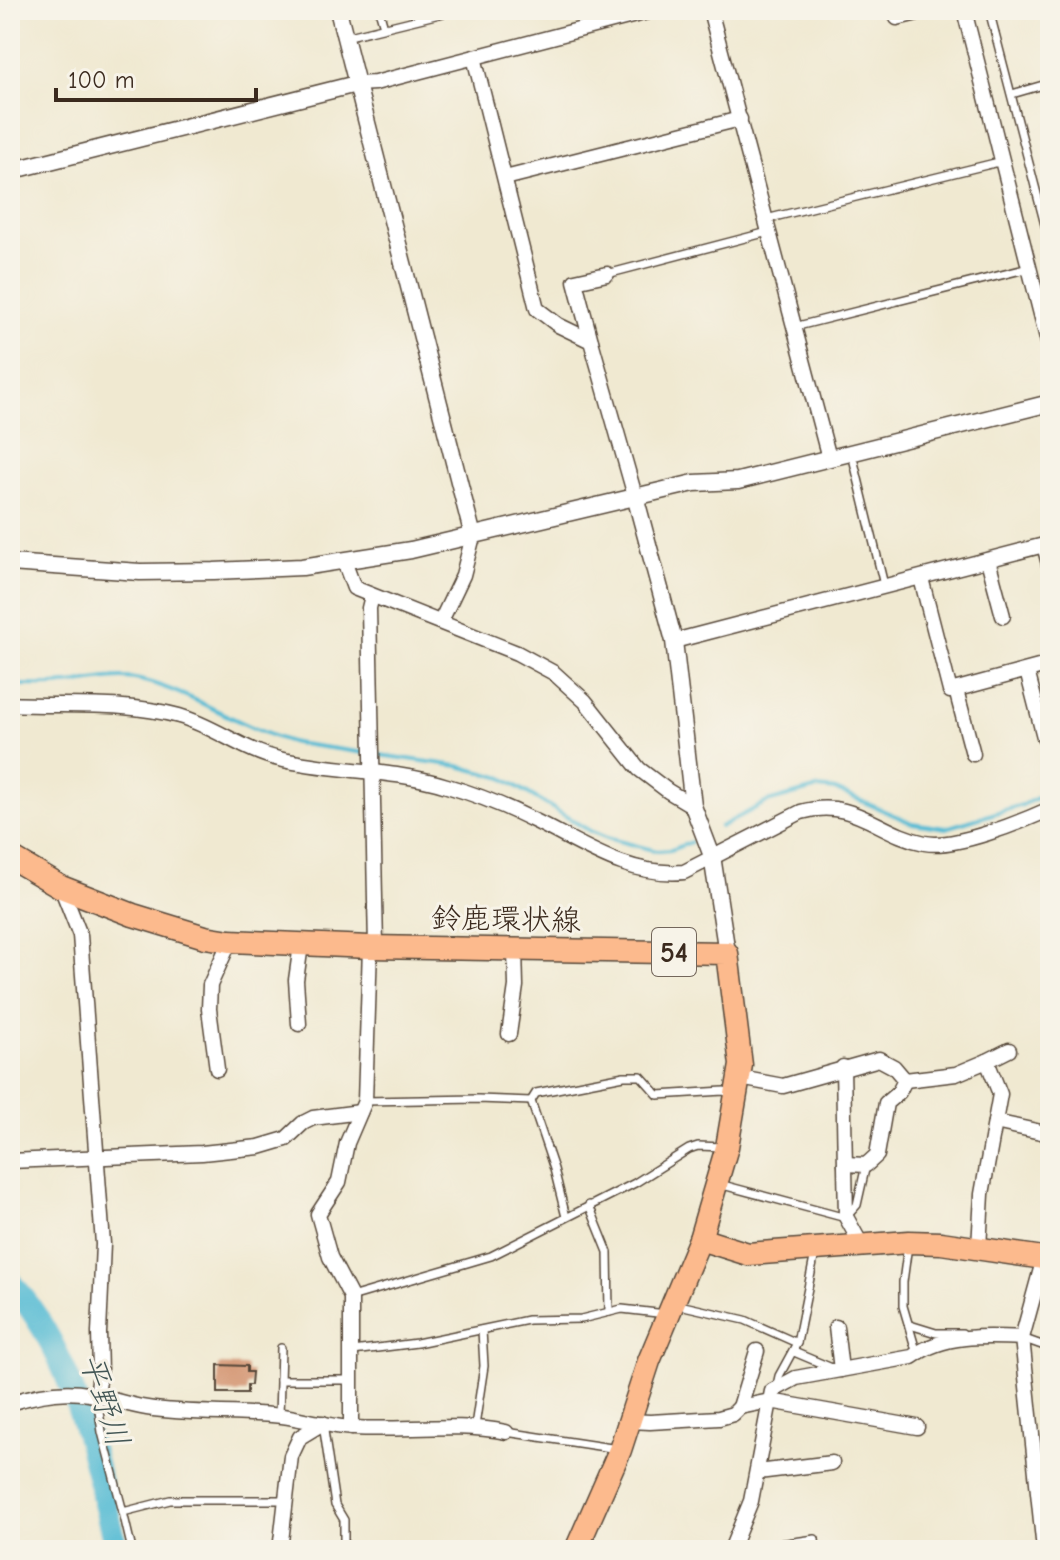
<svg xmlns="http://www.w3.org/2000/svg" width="1060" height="1560" viewBox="0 0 1060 1560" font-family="'Comic Neue','Klee One',sans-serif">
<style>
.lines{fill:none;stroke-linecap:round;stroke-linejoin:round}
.stream{stroke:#56bcd4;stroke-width:4}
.river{stroke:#56bcd4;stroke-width:24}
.building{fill:#d49673}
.service-casing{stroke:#564739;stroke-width:10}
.minor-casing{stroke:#564739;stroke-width:17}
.tertiary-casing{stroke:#564739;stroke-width:19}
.primary-casing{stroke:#564739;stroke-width:25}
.service{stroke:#fff;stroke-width:7}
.minor{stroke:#fff;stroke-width:14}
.tertiary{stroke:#fff;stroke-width:16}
.primary{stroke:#fcba8d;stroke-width:22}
.labels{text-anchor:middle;stroke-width:6;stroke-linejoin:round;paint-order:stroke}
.shield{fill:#f7f3e8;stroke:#73665b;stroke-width:2}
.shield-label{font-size:28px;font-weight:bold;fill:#3b2a1e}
.street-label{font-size:30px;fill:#3b2a1e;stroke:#f7f3e8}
.water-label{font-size:32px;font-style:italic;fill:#435655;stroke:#f7f3e8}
</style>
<rect width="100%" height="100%" fill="#f7f3e8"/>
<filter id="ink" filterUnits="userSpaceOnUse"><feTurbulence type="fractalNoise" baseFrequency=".0125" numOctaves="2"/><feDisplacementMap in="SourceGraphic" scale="16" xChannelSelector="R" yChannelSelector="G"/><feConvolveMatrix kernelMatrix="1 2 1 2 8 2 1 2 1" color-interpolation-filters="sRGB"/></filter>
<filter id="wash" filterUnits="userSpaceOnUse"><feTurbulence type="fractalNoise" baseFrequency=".006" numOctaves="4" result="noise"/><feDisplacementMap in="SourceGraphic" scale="32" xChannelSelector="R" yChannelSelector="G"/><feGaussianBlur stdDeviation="1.8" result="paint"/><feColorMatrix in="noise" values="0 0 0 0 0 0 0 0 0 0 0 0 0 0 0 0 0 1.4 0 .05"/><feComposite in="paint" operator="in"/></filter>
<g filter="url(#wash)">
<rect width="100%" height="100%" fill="#f0e9d1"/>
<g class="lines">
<g class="stream">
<path d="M10 685C28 685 47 686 66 684 89 683 117 674 140 680 194 693 241 728 294 743L458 766 503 778 590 831 607 838 657 851 671 850 691 842"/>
<polyline points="720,827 767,802 818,788 836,790 912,823 946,828 1022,805 1050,792"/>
</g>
<path class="river" d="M10 1282C76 1357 92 1456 117 1550"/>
</g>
<g id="blocks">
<polygon class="building" points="218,1365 247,1366 247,1372 252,1372 251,1385 247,1385 247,1393 218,1393"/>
</g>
</g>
<g filter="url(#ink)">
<use href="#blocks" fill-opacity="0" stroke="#564739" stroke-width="2"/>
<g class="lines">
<g class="service-casing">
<g id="service">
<polyline points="379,10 384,27"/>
<polyline points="989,10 1050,244"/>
<polyline points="345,37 456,10"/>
<polyline points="1012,94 1050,83"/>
<polyline points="766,219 1003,161"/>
<polyline points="607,274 768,232"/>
<polyline points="794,327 1029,268"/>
<polyline points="854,462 884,585"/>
<polyline points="365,1101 478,1099 531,1101 536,1093 624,1076 641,1076 658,1095 724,1091 731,1094"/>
<polyline points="531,1101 554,1169 566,1217"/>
<polyline points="719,1184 846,1218"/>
<polyline points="589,1205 608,1252 609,1312"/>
<polyline points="848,1215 857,1205 866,1165"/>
<polyline points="908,1245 903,1282 903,1306 917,1354"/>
<polyline points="351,1297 491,1256 635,1183 689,1149 698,1146 724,1147"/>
<polyline points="675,1304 745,1320 797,1343"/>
<polyline points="910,1325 936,1333 962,1333"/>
<polyline points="1022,1338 1050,1348"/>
<polyline points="353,1351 417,1343 528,1320 581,1319 622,1309 666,1314"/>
<polyline points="794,1352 832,1368"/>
<polyline points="280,1380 352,1380"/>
<polyline points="777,1385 779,1376 797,1343 815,1253"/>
<polyline points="97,1397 102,1432 123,1512 170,1500 284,1500"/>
<polyline points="279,1416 281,1348"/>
<polyline points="323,1424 335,1505 344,1520 344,1550"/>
<polyline points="475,1426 484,1366 482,1330"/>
<polyline points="506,1432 618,1449"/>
<polyline points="123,1512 132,1550"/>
<polyline points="738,1550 815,1539 816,1550"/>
</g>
</g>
<g class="minor-casing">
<g id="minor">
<polyline points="710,10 829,458"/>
<polyline points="964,10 1050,350"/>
<polyline points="897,18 930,10"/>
<polyline points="474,57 537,309 558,325 591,341 635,496"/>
<polyline points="356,84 375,83 655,10"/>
<polyline points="505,178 740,119"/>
<polyline points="591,341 575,281 607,274"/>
<polyline points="988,560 1003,616"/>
<polyline points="344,561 354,588 517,653 554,673 585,701 639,769 668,791 693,806"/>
<polyline points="921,578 950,691 1050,664"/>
<polyline points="372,596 369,608 376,947"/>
<polyline points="441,621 463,575 473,536"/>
<polyline points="674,641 1044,545 1050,568"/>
<polyline points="1027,671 1044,737"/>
<polyline points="956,690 973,754"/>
<path d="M10 704C66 707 124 701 179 716 214 726 244 751 279 759 334 772 392 769 447 786 475 794 505 806 531 819 580 842 626 877 684 872L801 812C854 797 878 834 925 843 955 849 1021 822 1050 809"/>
<polyline points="61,887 80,935 103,1244 99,1333 100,1372 97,1397"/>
<polyline points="299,1024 296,980 301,945"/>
<polyline points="509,1034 516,986 515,949"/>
<polyline points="987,1061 1009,1050"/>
<polyline points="843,1067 846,1217 862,1246"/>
<polyline points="217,1069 209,1009 210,985 230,941"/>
<polyline points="740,1078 783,1086 879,1059 894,1067 905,1080 956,1074 987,1061 1000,1094 982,1194 979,1248"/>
<polyline points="995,1122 1050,1134"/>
<polyline points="10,1161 202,1153 259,1147 286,1139 303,1123 313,1118 360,1112"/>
<polyline points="845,1164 866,1165 877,1155 886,1103 899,1092 905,1080"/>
<polyline points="836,1327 841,1370"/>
<path d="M10 1403C34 1395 63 1389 88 1394 108 1398 127 1405 147 1408 192 1415 237 1411 282 1416 306 1419 330 1427 354 1428 405 1431 456 1422 506 1432"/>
<polyline points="740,1407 757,1351"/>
<path d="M630 1421 650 1422 719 1418 733 1414 740 1407 770 1401 772 1391 796 1378 912 1357C943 1334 985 1336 1022 1338"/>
<polyline points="351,1428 351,1297 330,1257 318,1214 339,1182 347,1143 365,1101 370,947"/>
<polyline points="758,1472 832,1463"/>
<polyline points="280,1550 291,1456 300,1437 323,1423"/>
<polyline points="731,1550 751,1501 770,1401 917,1427"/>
<polyline points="1044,1550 1022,1338 1044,1258"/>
</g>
</g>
<g class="tertiary-casing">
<g id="tertiary">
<polyline points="338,10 473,536"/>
<polyline points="10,171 356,84"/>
<polyline points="635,496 674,641 693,806 712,856 727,953"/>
<polyline points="10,563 140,572 214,571 302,567 411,550 694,483 738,481 1050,403"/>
</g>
</g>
<g class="primary-casing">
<g id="primary">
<polyline points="10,857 61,887 133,915 205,937 230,941 370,947 727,953 741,1065 727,1147 700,1239 649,1361 620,1450 576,1550"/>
<polyline points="700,1239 748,1254 909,1242 941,1243 1050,1259"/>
</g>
</g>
<use href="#service" class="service"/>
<use href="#minor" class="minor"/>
<use href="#tertiary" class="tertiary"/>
<use href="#primary" class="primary"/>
</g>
</g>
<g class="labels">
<rect class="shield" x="652" y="928" width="44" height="48" rx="6"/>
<g class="shield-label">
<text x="674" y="962">54</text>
</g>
<g class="street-label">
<text transform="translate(506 919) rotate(1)" y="10">鈴鹿環状線</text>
</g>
<g class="water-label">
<text transform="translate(105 1400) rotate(72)" y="11">平野川</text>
</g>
</g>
<rect width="1060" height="1560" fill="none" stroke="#f7f3e8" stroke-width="40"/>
<path d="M56 88v12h200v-12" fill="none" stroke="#3b2a1e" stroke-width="4"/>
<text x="68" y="88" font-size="24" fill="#3b2a1e" stroke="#f7f3e8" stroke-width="6" paint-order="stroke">100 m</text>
</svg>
